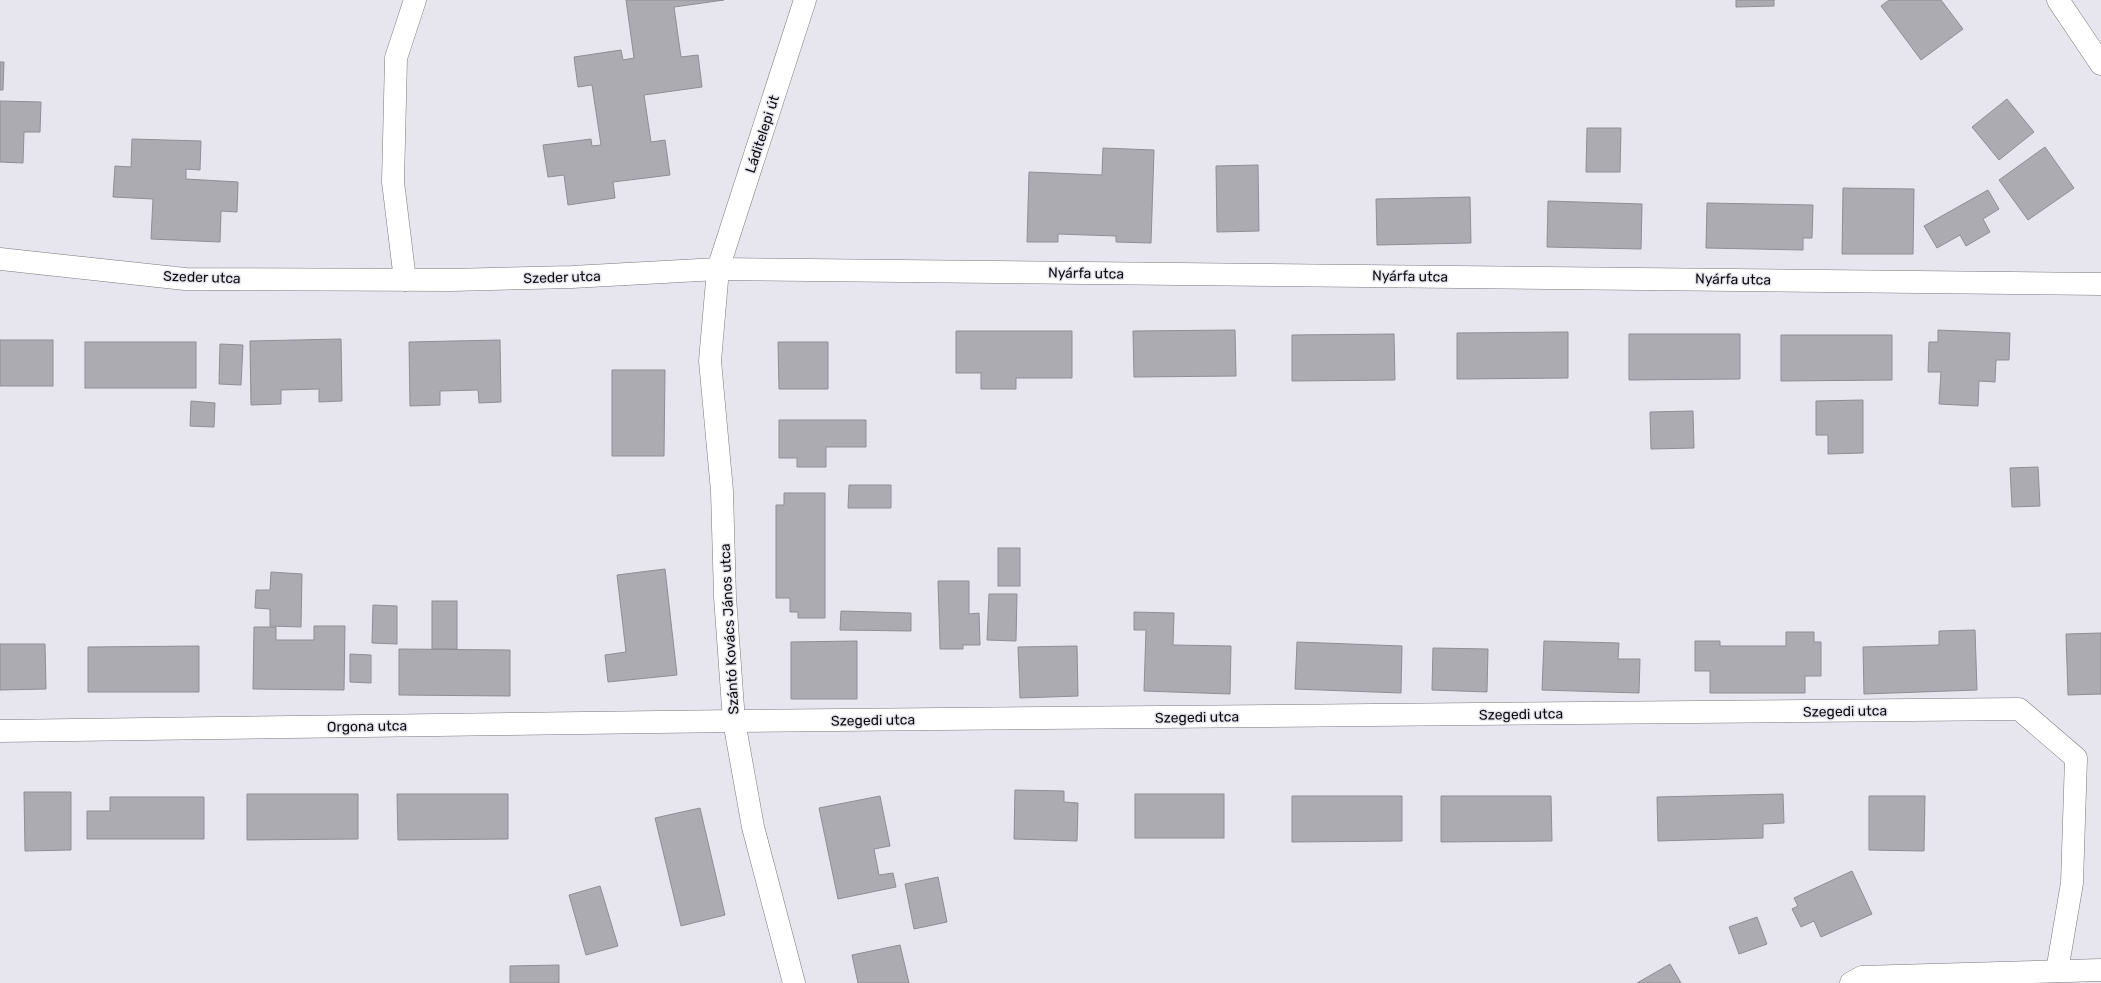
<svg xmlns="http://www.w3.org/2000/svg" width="2101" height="983" viewBox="0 0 2101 983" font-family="Rubik,sans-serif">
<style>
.building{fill:#acabb2;stroke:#8f8e95}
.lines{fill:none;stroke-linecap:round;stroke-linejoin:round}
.minor-casing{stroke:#79787f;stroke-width:23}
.minor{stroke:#fff;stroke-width:22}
.labels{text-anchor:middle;stroke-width:3;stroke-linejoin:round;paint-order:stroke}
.street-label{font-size:14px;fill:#0d0c0f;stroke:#e7e6ee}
</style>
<rect width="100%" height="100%" fill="#e7e6ee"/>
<g class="building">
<polygon points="626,0 724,0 674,7 681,57 698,55 702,87 644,95 651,142 665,140 670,175 613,182 615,198 568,205 564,175 548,177 543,145 591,139 592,146 601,145 592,85 578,87 574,57 621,50 623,60 634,58"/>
<polygon points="1736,0 1774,0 1774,6 1736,7"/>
<polygon points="1889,0 1941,0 1963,29 1921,60 1881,6"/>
<polygon points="0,62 4,62 3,90 0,90"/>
<polygon points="2007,99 2034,132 1999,160 1972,127"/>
<polygon points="0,101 41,102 40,132 24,132 23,163 0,162"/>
<polygon points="1587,128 1621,128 1620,172 1586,172"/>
<polygon points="132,139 201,141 200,170 186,169 186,179 238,182 237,212 221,211 220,242 151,239 153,199 113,197 115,166 131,167"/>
<polygon points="2045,147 2074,188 2028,220 1999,180"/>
<polygon points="1103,148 1154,150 1151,243 1116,242 1116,236 1058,234 1058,242 1027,242 1029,172 1102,175"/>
<polygon points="1258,165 1259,231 1217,232 1216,166"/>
<polygon points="1843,188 1914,189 1913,254 1842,254"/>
<polygon points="1988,190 1999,209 1983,219 1990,232 1966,246 1960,235 1937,248 1924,226"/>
<polygon points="1470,197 1471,243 1377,245 1376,199"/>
<polygon points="1548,201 1642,204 1641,249 1547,247"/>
<polygon points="1707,203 1813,205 1812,238 1803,238 1803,250 1706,248"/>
<polygon points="1235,330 1236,376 1134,377 1133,331"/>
<polygon points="1938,330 2010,333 2009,360 1996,360 1995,382 1979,381 1978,406 1939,404 1941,372 1928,372 1929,342 1938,342"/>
<polygon points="956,331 1072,331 1072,378 1016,378 1016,389 981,389 981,373 956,373"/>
<polygon points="1568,332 1568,378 1457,379 1457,333"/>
<polygon points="1394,334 1395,380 1292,381 1292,335"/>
<polygon points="1629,334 1740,334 1740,379 1629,380"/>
<polygon points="1781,335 1892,335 1892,380 1781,381"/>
<polygon points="341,339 342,401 319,402 319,389 281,390 281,404 251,405 250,341"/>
<rect x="0" y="340" width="53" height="46"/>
<polygon points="500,340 501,402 479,403 478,390 440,391 440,405 410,406 409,342"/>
<rect x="85" y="342" width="111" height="46"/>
<polygon points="778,342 828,342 828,389 779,389"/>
<polygon points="220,344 243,345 241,385 219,384"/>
<polygon points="612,370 665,370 664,456 612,456"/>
<polygon points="1863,400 1863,453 1828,454 1828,435 1816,435 1816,401"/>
<polygon points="191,401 215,403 214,427 190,426"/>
<polygon points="1693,411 1694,448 1651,449 1650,412"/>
<polygon points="779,420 866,420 866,447 826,447 826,467 797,467 797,458 779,458"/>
<polygon points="2038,467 2040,506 2012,507 2010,468"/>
<polygon points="849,485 891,485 891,508 848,508"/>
<polygon points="784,493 825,493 825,618 798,618 798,612 790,612 790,598 776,598 776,505 784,505"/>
<rect x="998" y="548" width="22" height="38"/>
<polygon points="665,569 677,675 608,682 605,655 626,652 617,575"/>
<polygon points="271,572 302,574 301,627 270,626 270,609 255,608 256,590 270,590"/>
<polygon points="938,581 969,581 969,614 979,613 980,645 963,645 963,649 940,649"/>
<polygon points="989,594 1017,594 1016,641 987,640"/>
<rect x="432" y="601" width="25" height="48"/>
<polygon points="373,605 397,606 397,644 372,643"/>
<polygon points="841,611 911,613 911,631 840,630"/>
<polygon points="1134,612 1174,613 1173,645 1231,646 1230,694 1144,691 1146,630 1134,630"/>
<polygon points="314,626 345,626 344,690 253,689 254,627 276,627 276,640 314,640"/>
<polygon points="1975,630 1977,690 1864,694 1863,647 1939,645 1939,631"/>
<polygon points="1786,632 1814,632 1814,642 1821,642 1821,676 1805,676 1805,693 1710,693 1710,671 1695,671 1695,641 1720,641 1720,646 1786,646"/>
<polygon points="2101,633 2101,694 2068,695 2066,634"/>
<polygon points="857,641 857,699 791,699 791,642"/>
<polygon points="1544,641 1619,643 1618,659 1640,659 1639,693 1542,690"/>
<polygon points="1297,642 1402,646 1401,693 1295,689"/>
<polygon points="0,644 45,644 46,689 0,690"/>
<polygon points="199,646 199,692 88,692 88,647"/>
<polygon points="1077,646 1078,696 1020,698 1018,647"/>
<polygon points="1433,648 1488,649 1487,692 1432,690"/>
<polygon points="399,649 510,650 510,696 399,695"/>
<polygon points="350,654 371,655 371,683 350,682"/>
<polygon points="1015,790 1064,791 1064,802 1078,803 1077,841 1014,839"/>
<polygon points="24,792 71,792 71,850 25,851"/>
<polygon points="247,794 358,794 358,839 247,840"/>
<polygon points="397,794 508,794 508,839 398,840"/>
<rect x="1135" y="794" width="89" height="44"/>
<polygon points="1783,794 1784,823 1763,824 1763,838 1658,841 1657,797"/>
<polygon points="880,796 890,846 874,849 879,875 893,873 896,887 838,899 819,808"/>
<polygon points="1292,796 1402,796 1402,841 1292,842"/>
<polygon points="1441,796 1551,796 1552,841 1441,842"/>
<polygon points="1869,796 1925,796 1924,851 1869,850"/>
<polygon points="110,797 204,797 204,839 87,839 87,811 110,811"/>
<polygon points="700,808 725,915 681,926 655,818"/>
<polygon points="1852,871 1872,914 1821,937 1814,921 1801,927 1792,909 1798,906 1794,898"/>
<polygon points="938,877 947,922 914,929 905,884"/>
<polygon points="600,886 618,946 586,955 569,895"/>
<polygon points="1757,917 1767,944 1739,954 1729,927"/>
<polygon points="900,945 909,983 858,983 852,955"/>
<polygon points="1670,964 1681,983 1637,983"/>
<polygon points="559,965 559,983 510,983 510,966"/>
</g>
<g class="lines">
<g class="minor-casing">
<g id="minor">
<polyline points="2058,0 2101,64"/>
<polyline points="0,259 185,279 451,280 572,277 718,269 2101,284"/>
<polyline points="405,280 393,182 396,58 415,0"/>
<polyline points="0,731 734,721 2019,709 2076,758 2072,883 2057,971"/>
<polyline points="794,983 753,827 734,721 725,597 722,491 710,361 718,269 805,0"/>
<polyline points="1851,983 1862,977 2101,970"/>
</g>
</g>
<use href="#minor" class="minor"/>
</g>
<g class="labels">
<g class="street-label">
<text transform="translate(762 134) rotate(-72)" y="5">Láditelepi út</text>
<text transform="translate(1086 273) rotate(1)" y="5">Nyárfa utca</text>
<text transform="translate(1410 276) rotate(1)" y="5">Nyárfa utca</text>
<text transform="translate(202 277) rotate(2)" y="5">Szeder utca</text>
<text transform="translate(562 277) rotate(-2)" y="5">Szeder utca</text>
<text transform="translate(1733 279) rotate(1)" y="5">Nyárfa utca</text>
<text transform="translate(729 629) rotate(-93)" y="5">Szántó Kovács János utca</text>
<text transform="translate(1845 711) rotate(-1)" y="5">Szegedi utca</text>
<text transform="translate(1521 714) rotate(-1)" y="5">Szegedi utca</text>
<text transform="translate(1197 717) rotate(-1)" y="5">Szegedi utca</text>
<text transform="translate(873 720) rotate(-1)" y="5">Szegedi utca</text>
<text transform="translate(367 726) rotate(-1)" y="5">Orgona utca</text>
</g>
</g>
</svg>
